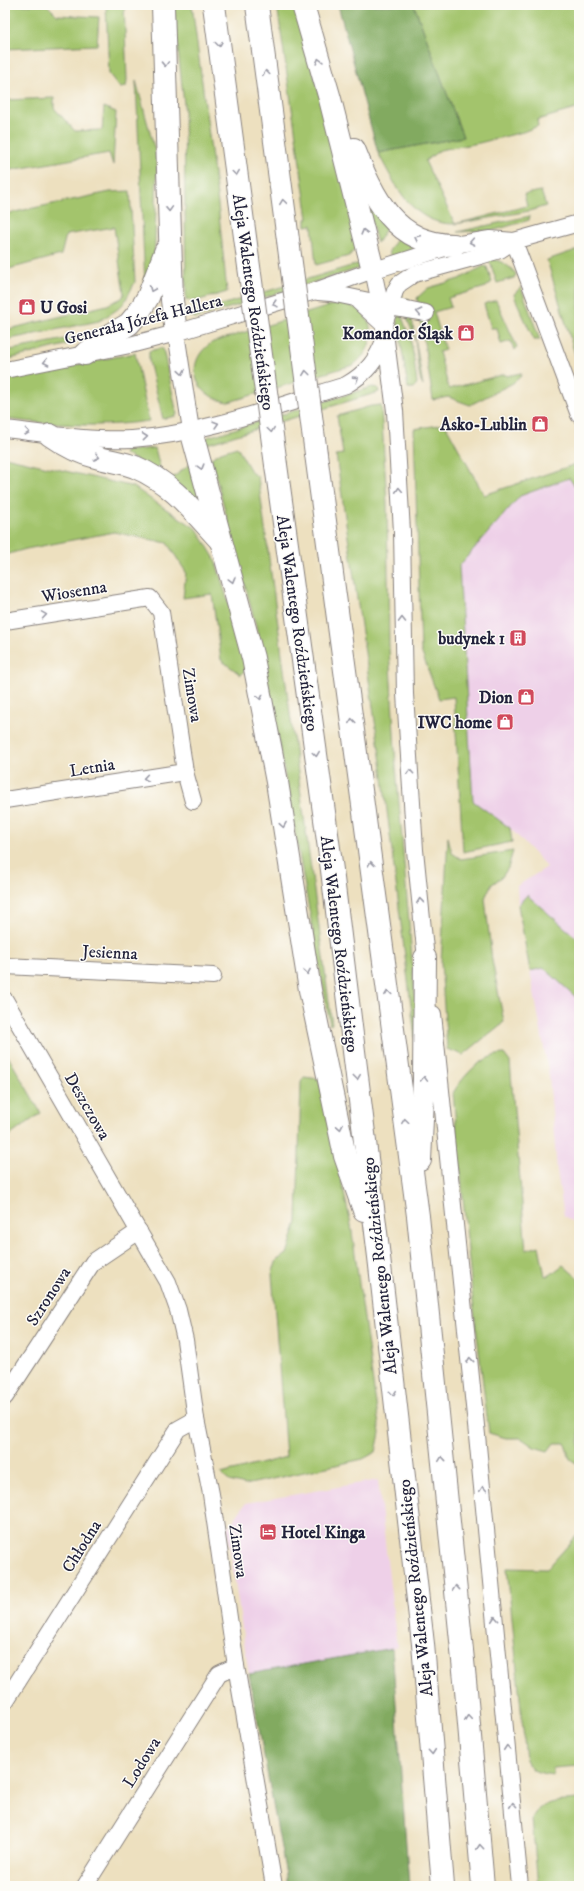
<svg xmlns="http://www.w3.org/2000/svg" width="584" height="1891" viewBox="0 0 584 1891" font-family="'IM FELL DW Pica',serif">
<style>
.built{fill:#eed0e8}
.green{fill:#a3c46c;stroke:#627354}
.forest{fill:#82aa60;stroke:#52664e}
.lines{fill:none;stroke-linecap:round;stroke-linejoin:round}
.minor-casing{stroke:#88817d;stroke-width:18}
.highway-casing{stroke:#88817d;stroke-width:24}
.minor{stroke:#fff;stroke-width:16}
.highway{stroke:#fff;stroke-width:22}
.highway-bridge-casing{stroke:#88817d;stroke-width:24;stroke-linecap:butt}
.highway-bridge{stroke:#fff;stroke-width:22}
.oneway{stroke:#9c9ca7}
.labels{text-anchor:middle;stroke-width:3;stroke-linejoin:round;paint-order:stroke}
.street-label{font-size:17px;fill:#22223b;stroke:#fdfcf7}
.poi-label{font-size:17px;font-weight:bold;fill:#22223b;stroke:#fdfcf7;text-anchor:end}
</style>
<rect width="100%" height="100%" fill="#fdfcf7"/>
<filter id="ink" filterUnits="userSpaceOnUse"><feTurbulence type="fractalNoise" baseFrequency=".025" numOctaves="2"/><feDisplacementMap in="SourceGraphic" scale="8" xChannelSelector="R" yChannelSelector="G"/><feConvolveMatrix kernelMatrix="1 2 1 2 8 2 1 2 1" color-interpolation-filters="sRGB"/></filter>
<filter id="wash" filterUnits="userSpaceOnUse"><feTurbulence type="fractalNoise" baseFrequency=".012" numOctaves="4" result="noise"/><feDisplacementMap in="SourceGraphic" scale="16" xChannelSelector="R" yChannelSelector="G"/><feGaussianBlur stdDeviation="0.9" result="paint"/><feColorMatrix in="noise" values="0 0 0 0 0 0 0 0 0 0 0 0 0 0 0 0 0 1.4 0 .05"/><feComposite in="paint" operator="in"/></filter>
<g filter="url(#wash)">
<rect width="100%" height="100%" fill="#ede0bf"/>
<g class="built">
<polygon points="569,478 579,492 578,1225 564,1216 557,1171 549,1075 518,905 517,886 547,867 510,828 473,801 459,566 520,496"/>
<polygon points="378,1480 397,1647 249,1674 227,1529 246,1503"/>
</g>
<g class="green">
<polygon points="5,5 47,5 57,15 99,17 97,45 5,49"/>
<polygon points="106,5 124,5 127,80 126,87 120,88 109,74"/>
<polygon points="173,5 192,5 218,204 227,292 196,301 186,300 184,104"/>
<polygon points="277,5 295,5 361,247 355,249 349,256 316,265 312,225 306,226 306,219 308,219"/>
<path d="M414 5H579V108L537 120 538 126 523 132 479 143 440 150 425 161 455 224 527 206 524 194 541 191 546 206 529 211 455 224C412 225 395 184 378 153L463 137Z"/>
<polygon points="136,81 155,151 157,165 155,241 154,257 145,285"/>
<polygon points="54,98 54,108 75,131 102,130 104,107 116,112 113,165 109,153 5,171 5,100"/>
<polygon points="362,186 387,227 377,243"/>
<polygon points="130,191 135,282 124,303 118,309 99,321 5,340 5,330 107,305 122,298 124,294 114,227 66,235 61,255 5,270 5,214 110,192"/>
<polygon points="530,216 529,220 495,230 457,232"/>
<polygon points="399,236 422,247 391,258 389,251"/>
<polygon points="579,249 579,368 547,260"/>
<path d="M489 259C499 259 510 266 516 274L514 278 497 283Z"/>
<polygon points="364,262 364,267 196,318 188,315"/>
<polygon points="484,266 487,267 492,282 486,287 448,298 451,307 434,312 445,350 439,352 449,389 505,374 506,376 521,373 521,376 513,383 470,405 448,397 433,400 417,298 428,288 459,279"/>
<polygon points="521,287 540,340 534,340 515,298 514,294"/>
<path d="M401 294 403 297C397 314 407 326 411 342 414 355 415 370 417 383L414 388H408L396 312Z"/>
<path d="M407 299 409 300 423 386C418 378 417 352 415 340 412 326 401 314 407 299Z"/>
<polygon points="496,300 517,347 514,350 511,341 501,344 497,328 491,328 484,304"/>
<path d="M336 304C374 303 383 344 353 365L229 402C194 398 182 361 213 342Z"/>
<polygon points="107,329 65,345 5,360 5,351 86,335"/>
<polygon points="161,348 163,349 177,414 176,416 163,419 149,361 149,351"/>
<path d="M135 353 149 421C98 428 56 425 5 419V379Z"/>
<polygon points="372,387 378,388 379,392 207,444 206,439 208,437"/>
<polygon points="381,405 387,504 389,648 396,767 418,1030 417,1054 381,762 336,455 343,454 337,416 371,406"/>
<polygon points="445,424 484,495 573,465 579,466 579,492 569,478 520,496 459,566 473,801 510,828 512,842 463,852 454,697 439,699 421,651 414,429"/>
<polygon points="237,447 252,473 258,477 332,1024 330,1025 269,688 256,626 211,458 221,452"/>
<polygon points="155,448 161,472 124,454 126,451"/>
<polygon points="5,457 134,487 152,500 197,529 215,559 248,667 241,675 221,660 212,594 183,598 186,572 167,543 114,532 26,549 5,555"/>
<polygon points="190,464 203,510 171,479"/>
<polygon points="448,837 452,853 461,859 513,851 508,868 502,877 491,885 485,898 492,960 504,1022 463,1055 447,1049 441,963"/>
<polygon points="527,895 579,940 579,1000 544,968 530,971 518,905"/>
<polygon points="5,1051 41,1113 5,1139"/>
<path d="M504 1054 510 1062 526 1250 539 1246 545 1276 550 1275 563 1265 579 1279V1465L570 1459 565 1443H554L548 1451 534 1447 521 1438H506L489 1433 473 1302 453 1093C464 1075 482 1055 504 1054Z"/>
<polygon points="304,1077 319,1079 351,1225 380,1433 376,1452 363,1459 245,1485 229,1481 221,1474 286,1457 272,1274 277,1260 287,1254 297,1222 301,1082"/>
<path d="M579 1533V1766L553 1768V1775C542 1773 530 1773 526 1760L507 1568 547 1569Z"/>
<path d="M579 1800V1886H538L532 1819C543 1799 558 1802 579 1800Z"/>
</g>
<g class="forest">
<polygon points="338,5 414,5 463,137 378,153"/>
<polygon points="392,1648 409,1886 288,1886 249,1674"/>
</g>
</g>
<g filter="url(#ink)">
<g class="lines">
<g class="minor-casing">
<g id="minor">
<polyline points="514,241 579,415"/>
<polyline points="373,270 382,313"/>
<polyline points="318,292 331,293 426,313 359,302 384,325"/>
<polyline points="176,333 191,430"/>
<polyline points="5,370 130,345 176,333 312,292 365,273 454,245 490,239 514,241"/>
<path d="M5 429C47 434 90 441 132 439 205 434 277 406 346 385 367 373 377 360 385 338"/>
<polyline points="5,621 150,598 161,612 185,772 193,801"/>
<polyline points="5,800 185,772"/>
<polyline points="5,966 213,976"/>
<polyline points="427,969 415,850 405,694 402,532 395,411 384,325 395,291 399,284 414,274 480,256 500,250 514,241 579,223"/>
<polyline points="5,1000 168,1282 178,1310 185,1340 196,1419 211,1494 236,1666 274,1886"/>
<polyline points="433,1014 477,1435 520,1886"/>
<polyline points="5,1397 93,1262 139,1231"/>
<polyline points="5,1702 178,1429 196,1419"/>
<polyline points="85,1886 219,1674 236,1666"/>
</g>
</g>
<g class="highway-casing">
<g id="highway">
<polyline points="163,5 172,300 176,333"/>
<polyline points="214,5 247,252"/>
<polyline points="257,5 288,240"/>
<polyline points="303,5 330,99 373,270"/>
<path d="M354 149C373 197 395 245 454 245"/>
<polyline points="85,354 112,334 129,324 139,312 148,297 166,250"/>
<polyline points="191,430 253,658 277,782 310,990 345,1156 364,1210"/>
<path d="M50 435C64 445 79 453 96 457 109 461 122 462 135 467 171 482 194 512 220 540"/>
<polyline points="316,454 418,1216 466,1690 483,1886"/>
<polyline points="276,465 332,870 379,1257 423,1644 443,1886"/>
<polyline points="420,1160 424,1079 425,958"/>
</g>
</g>
<use href="#minor" class="minor"/>
<use href="#highway" class="highway"/>
<g class="highway-bridge-casing">
<g id="highway-bridge">
<polyline points="288,240 316,454"/>
<polyline points="247,252 276,465"/>
</g>
</g>
<use href="#highway-bridge" class="highway-bridge"/>
</g>
<defs><path id="oneway-chevron" d="M-2-3.5L2.5 0L-2 3.5" fill="none" stroke-width="1.6" stroke-linecap="round" stroke-linejoin="round"/></defs>
<g class="oneway">
<use href="#oneway-chevron" transform="translate(219 44) rotate(82)"/>
<use href="#oneway-chevron" transform="translate(319 61) rotate(-106)"/>
<use href="#oneway-chevron" transform="translate(165 64) rotate(88)"/>
<use href="#oneway-chevron" transform="translate(266 73) rotate(-98)"/>
<use href="#oneway-chevron" transform="translate(236 173) rotate(82)"/>
<use href="#oneway-chevron" transform="translate(283 202) rotate(-98)"/>
<use href="#oneway-chevron" transform="translate(169 209) rotate(88)"/>
<use href="#oneway-chevron" transform="translate(364 232) rotate(-105)"/>
<use href="#oneway-chevron" transform="translate(417 238) rotate(-155)"/>
<use href="#oneway-chevron" transform="translate(472 242) rotate(169)"/>
<use href="#oneway-chevron" transform="translate(152 289) rotate(112)"/>
<use href="#oneway-chevron" transform="translate(275 304) rotate(163)"/>
<use href="#oneway-chevron" transform="translate(419 312) rotate(-168)"/>
<use href="#oneway-chevron" transform="translate(46 362) rotate(168)"/>
<use href="#oneway-chevron" transform="translate(182 372) rotate(81)"/>
<use href="#oneway-chevron" transform="translate(306 373) rotate(-97)"/>
<use href="#oneway-chevron" transform="translate(356 379) rotate(-33)"/>
<use href="#oneway-chevron" transform="translate(216 424) rotate(-16)"/>
<use href="#oneway-chevron" transform="translate(271 430) rotate(82)"/>
<use href="#oneway-chevron" transform="translate(27 432) rotate(7)"/>
<use href="#oneway-chevron" transform="translate(145 437) rotate(-6)"/>
<use href="#oneway-chevron" transform="translate(97 457) rotate(14)"/>
<use href="#oneway-chevron" transform="translate(201 467) rotate(74)"/>
<use href="#oneway-chevron" transform="translate(399 490) rotate(-93)"/>
<use href="#oneway-chevron" transform="translate(232 580) rotate(75)"/>
<use href="#oneway-chevron" transform="translate(44 615) rotate(-9)"/>
<use href="#oneway-chevron" transform="translate(402 620) rotate(-91)"/>
<use href="#oneway-chevron" transform="translate(260 697) rotate(79)"/>
<use href="#oneway-chevron" transform="translate(352 721) rotate(-98)"/>
<use href="#oneway-chevron" transform="translate(316 754) rotate(82)"/>
<use href="#oneway-chevron" transform="translate(410 772) rotate(-94)"/>
<use href="#oneway-chevron" transform="translate(146 778) rotate(171)"/>
<use href="#oneway-chevron" transform="translate(283 825) rotate(81)"/>
<use href="#oneway-chevron" transform="translate(371 864) rotate(-98)"/>
<use href="#oneway-chevron" transform="translate(420 901) rotate(-96)"/>
<use href="#oneway-chevron" transform="translate(307 972) rotate(80)"/>
<use href="#oneway-chevron" transform="translate(388 993) rotate(-98)"/>
<use href="#oneway-chevron" transform="translate(357 1077) rotate(83)"/>
<use href="#oneway-chevron" transform="translate(424 1079) rotate(-88)"/>
<use href="#oneway-chevron" transform="translate(405 1121) rotate(-98)"/>
<use href="#oneway-chevron" transform="translate(340 1127) rotate(79)"/>
<use href="#oneway-chevron" transform="translate(470 1360) rotate(-96)"/>
<use href="#oneway-chevron" transform="translate(393 1393) rotate(84)"/>
<use href="#oneway-chevron" transform="translate(442 1459) rotate(-96)"/>
<use href="#oneway-chevron" transform="translate(483 1489) rotate(-95)"/>
<use href="#oneway-chevron" transform="translate(456 1588) rotate(-96)"/>
<use href="#oneway-chevron" transform="translate(495 1619) rotate(-95)"/>
<use href="#oneway-chevron" transform="translate(468 1718) rotate(-95)"/>
<use href="#oneway-chevron" transform="translate(507 1748) rotate(-95)"/>
<use href="#oneway-chevron" transform="translate(432 1752) rotate(85)"/>
<use href="#oneway-chevron" transform="translate(513 1805) rotate(-95)"/>
<use href="#oneway-chevron" transform="translate(480 1847) rotate(-95)"/>
</g>
</g>
<defs>
<g id="shop-square" transform="scale(0.9)"><rect x="-9" y="-9" width="18" height="18" rx="4" fill="#d1495b" stroke="#fdfcf7"/><path d="M-5-2.5h2.3a2.7 3.5 0 0 1 5.4 0H5L5.5 6h-11ZM-1.5-2.5h3a1.5 2.3 0 0 0-3 0Z" fill="#fff"/></g>
<g id="building-square" transform="scale(0.9)"><rect x="-9" y="-9" width="18" height="18" rx="4" fill="#d1495b" stroke="#fdfcf7"/><path d="M-4-6H4V6H1V3H-1V6H-4ZM-2.5-4.3h1.7v1.8h-1.7ZM.8-4.3h1.7v1.8H.8ZM-2.5-1h1.7V.8h-1.7ZM.8-1h1.7V.8H.8Z" fill="#fff"/></g>
<g id="hotel-square" transform="scale(0.9)"><rect x="-9" y="-9" width="18" height="18" rx="4" fill="#d1495b" stroke="#fdfcf7"/><path d="M-6-4.5h1.5V1H6V5H4.5V3h-9V5H-6ZM-4 0a1.8 1.8 0 1 1 3.6 0ZM.5 0V-2.5h3Q6-2.5 6 0Z" fill="#fff"/></g>
</defs>
<g fill-rule="evenodd">
<use href="#shop-square" x="27" y="307"/>
<use href="#shop-square" x="466" y="333"/>
<use href="#shop-square" x="540" y="424"/>
<use href="#building-square" x="518" y="638"/>
<use href="#shop-square" x="526" y="697"/>
<use href="#shop-square" x="505" y="722"/>
<use href="#hotel-square" x="268" y="1532"/>
</g>
<g class="labels">
<g class="street-label">
<text transform="translate(254 302) rotate(82)" y="6">Aleja Walentego Roździeńskiego</text>
<text transform="translate(143 319) rotate(-14)" y="6">Generała Józefa Hallera</text>
<text transform="translate(74 591) rotate(-9)" y="6">Wiosenna</text>
<text transform="translate(298 623) rotate(82)" y="6">Aleja Walentego Roździeńskiego</text>
<text transform="translate(193 695) rotate(81)" y="6">Zimowa</text>
<text transform="translate(92 767) rotate(-9)" y="6">Letnia</text>
<text transform="translate(340 944) rotate(83)" y="6">Aleja Walentego Roździeńskiego</text>
<text transform="translate(110 952) rotate(3)" y="6">Jesienna</text>
<text transform="translate(88 1106) rotate(60)" y="6">Deszczowa</text>
<text transform="translate(379 1266) rotate(-96)" y="6">Aleja Walentego Roździeńskiego</text>
<text transform="translate(48 1296) rotate(-57)" y="6">Szronowa</text>
<text transform="translate(81 1546) rotate(-58)" y="6">Chłodna</text>
<text transform="translate(239 1551) rotate(82)" y="6">Zimowa</text>
<text transform="translate(415 1588) rotate(-96)" y="6">Aleja Walentego Roździeńskiego</text>
<text transform="translate(141 1762) rotate(-58)" y="6">Lodowa</text>
</g>
<g class="poi-label">
<text x="40" y="313" text-anchor="start">U Gosi</text>
<text x="453" y="339">Komandor Śląsk</text>
<text x="527" y="430">Asko-Lublin</text>
<text x="505" y="644">budynek 1</text>
<text x="513" y="703">Dion</text>
<text x="492" y="728">IWC home</text>
<text x="281" y="1538" text-anchor="start">Hotel Kinga</text>
</g>
</g>
<rect width="584" height="1891" fill="none" stroke="#fdfcf7" stroke-width="20"/>
</svg>
